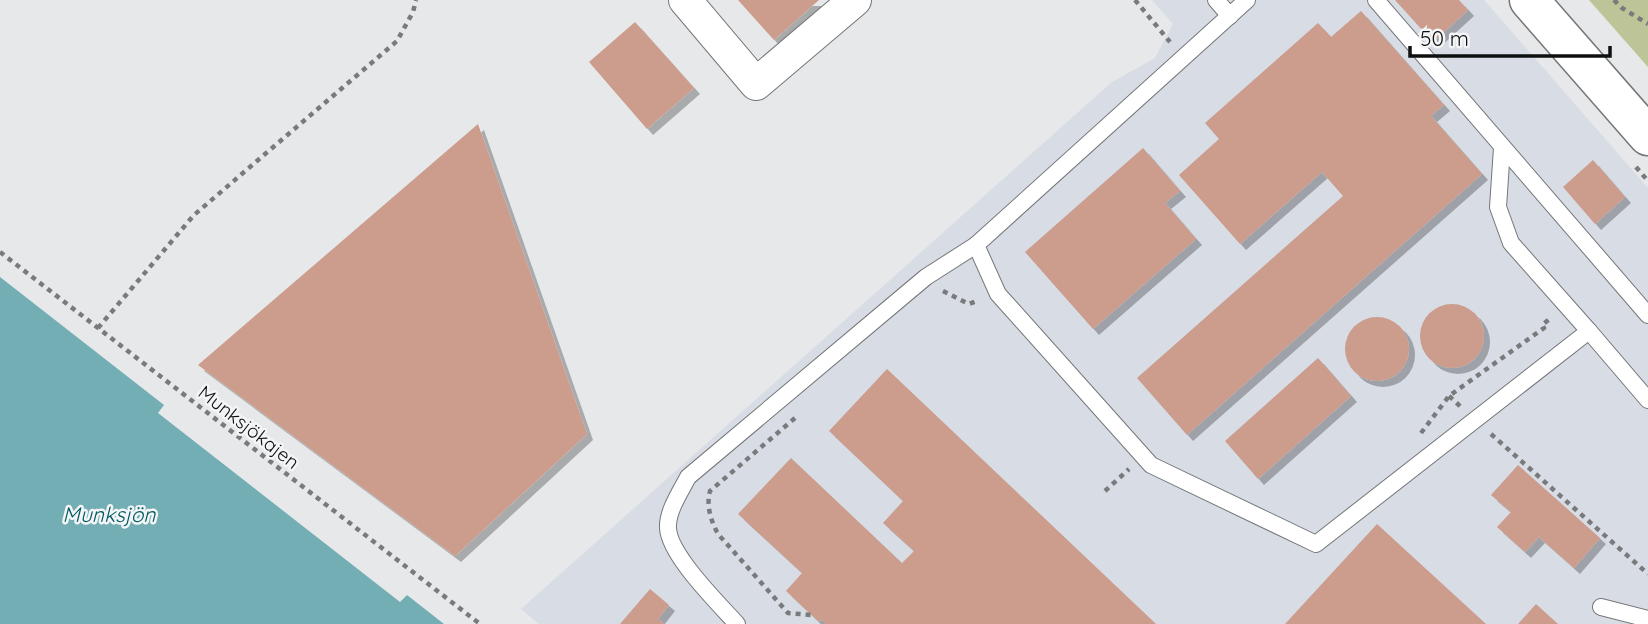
<svg xmlns="http://www.w3.org/2000/svg" width="1648" height="624" viewBox="0 0 1648 624" font-family="Quicksand,sans-serif">
<style>
.built{fill:#d7dce5}
.green{fill:#bdc497}
.water{fill:#73aeb4}
.building{fill:#cc9c8c;filter:url(#shadow)}
.lines{fill:none;stroke-linecap:round;stroke-linejoin:round}
.service-casing{stroke:#757678;stroke-width:18}
.minor-casing{stroke:#757678;stroke-width:34}
.secondary-casing{stroke:#757678;stroke-width:41}
.path{stroke:#797a7b;stroke-width:4.5;stroke-dasharray:5 5;stroke-linecap:butt}
.service{stroke:#fff;stroke-width:16}
.minor{stroke:#fff;stroke-width:32}
.secondary{stroke:#fff;stroke-width:38}
.labels{text-anchor:middle;stroke-width:5;stroke-linejoin:round;paint-order:stroke}
.street-label{font-size:19px;fill:#0e0f0f;stroke:#f4f5f7}
.water-label{font-size:21px;font-style:italic;fill:#005a61;stroke:#f4f5f7}
</style>
<defs>
<filter id="shadow"><feDropShadow dx="6" dy="6" stdDeviation="0" flood-color="#0004"/></filter>
</defs>
<rect width="100%" height="100%" fill="#e7e8ea"/>
<polygon class="built" points="1152,0 1484,0 1648,188 1648,624 539,624 521,609 1112,82 1155,58 1173,24"/>
<polygon class="green" points="1589,0 1648,0 1648,67"/>
<polygon class="water" points="0,277 164,405 158,413 400,602 407,595 444,624 0,624"/>
<g class="building">
<polygon points="738,0 819,0 774,40"/>
<polygon points="1395,0 1459,0 1468,10 1433,42"/>
<polygon points="1361,11 1444,105 1431,116 1482,174 1187,435 1137,378 1343,196 1322,172 1240,244 1179,175 1219,139 1205,123 1318,23 1331,37"/>
<polygon points="635,22 694,88 647,129 589,62"/>
<polygon points="478,124 587,434 455,556 198,365"/>
<polygon points="1143,148 1180,191 1165,203 1196,239 1093,329 1025,252"/>
<polygon points="1593,160 1625,197 1595,224 1563,187"/>
<circle cx="1452" cy="336" r="32"/>
<circle cx="1377" cy="349" r="32"/>
<polygon points="1318,358 1351,396 1258,479 1225,441"/>
<polygon points="887,369 1156,624 826,624 821,619 819,622 786,591 802,573 738,514 791,458 902,563 914,551 883,523 903,501 829,431"/>
<polygon points="1518,465 1600,538 1574,568 1539,537 1525,552 1497,527 1511,512 1491,495"/>
<polygon points="1377,524 1486,624 1285,624"/>
<polygon points="650,589 669,605 658,619 664,624 620,624"/>
<polygon points="1536,604 1558,624 1518,624"/>
</g>
<g class="lines">
<g class="service-casing">
<g id="service">
<polyline points="1216,0 1230,16"/>
<polyline points="1376,0 1648,315"/>
<polyline points="976,245 998,294 1151,465 1316,544 1589,331 1511,243 1498,207 1502,148"/>
<polyline points="1589,331 1648,400"/>
<polyline points="1601,607 1648,619"/>
<path d="M737 624C719 604 669 555 668 528 667 511 681 491 688 477L926 277 976 245 1247 0"/>
</g>
</g>
<g class="minor-casing">
<polyline id="minor" points="685,0 756,84 855,0"/>
</g>
<g class="secondary-casing">
<polyline id="secondary" points="1529,0 1648,136"/>
</g>
<g class="path">
<polyline points="1135,0 1170,42"/>
<polyline points="1614,0 1622,8 1648,24"/>
<polyline points="1636,167 1648,181"/>
<polyline points="0,252 480,624"/>
<polyline points="943,291 969,304 979,300"/>
<polyline points="98,328 194,215 397,41 413,12 416,0"/>
<polyline points="1449,396 1461,407"/>
<path d="M795 418 710 491C706 506 711 521 718 534L788 613 811 615"/>
<polyline points="1421,433 1449,396 1544,328 1542,325 1552,317"/>
<polyline points="1491,434 1648,574"/>
<polyline points="1105,491 1129,469"/>
</g>
<use href="#service" class="service"/>
<use href="#minor" class="minor"/>
<use href="#secondary" class="secondary"/>
</g>
<g class="labels">
<g class="street-label">
<text transform="translate(249 427) rotate(38)" y="7">Munksjökajen</text>
</g>
<g class="water-label">
<text x="109" y="522">Munksjön</text>
</g>
</g>
<path d="M1410 46v10h200v-10" fill="none" stroke="#0e0f0f" stroke-width="3.5"/>
<text x="1420" y="46" font-size="21" fill="#0e0f0f" stroke="#f4f5f7" stroke-width="5" paint-order="stroke">50 m</text>
</svg>
